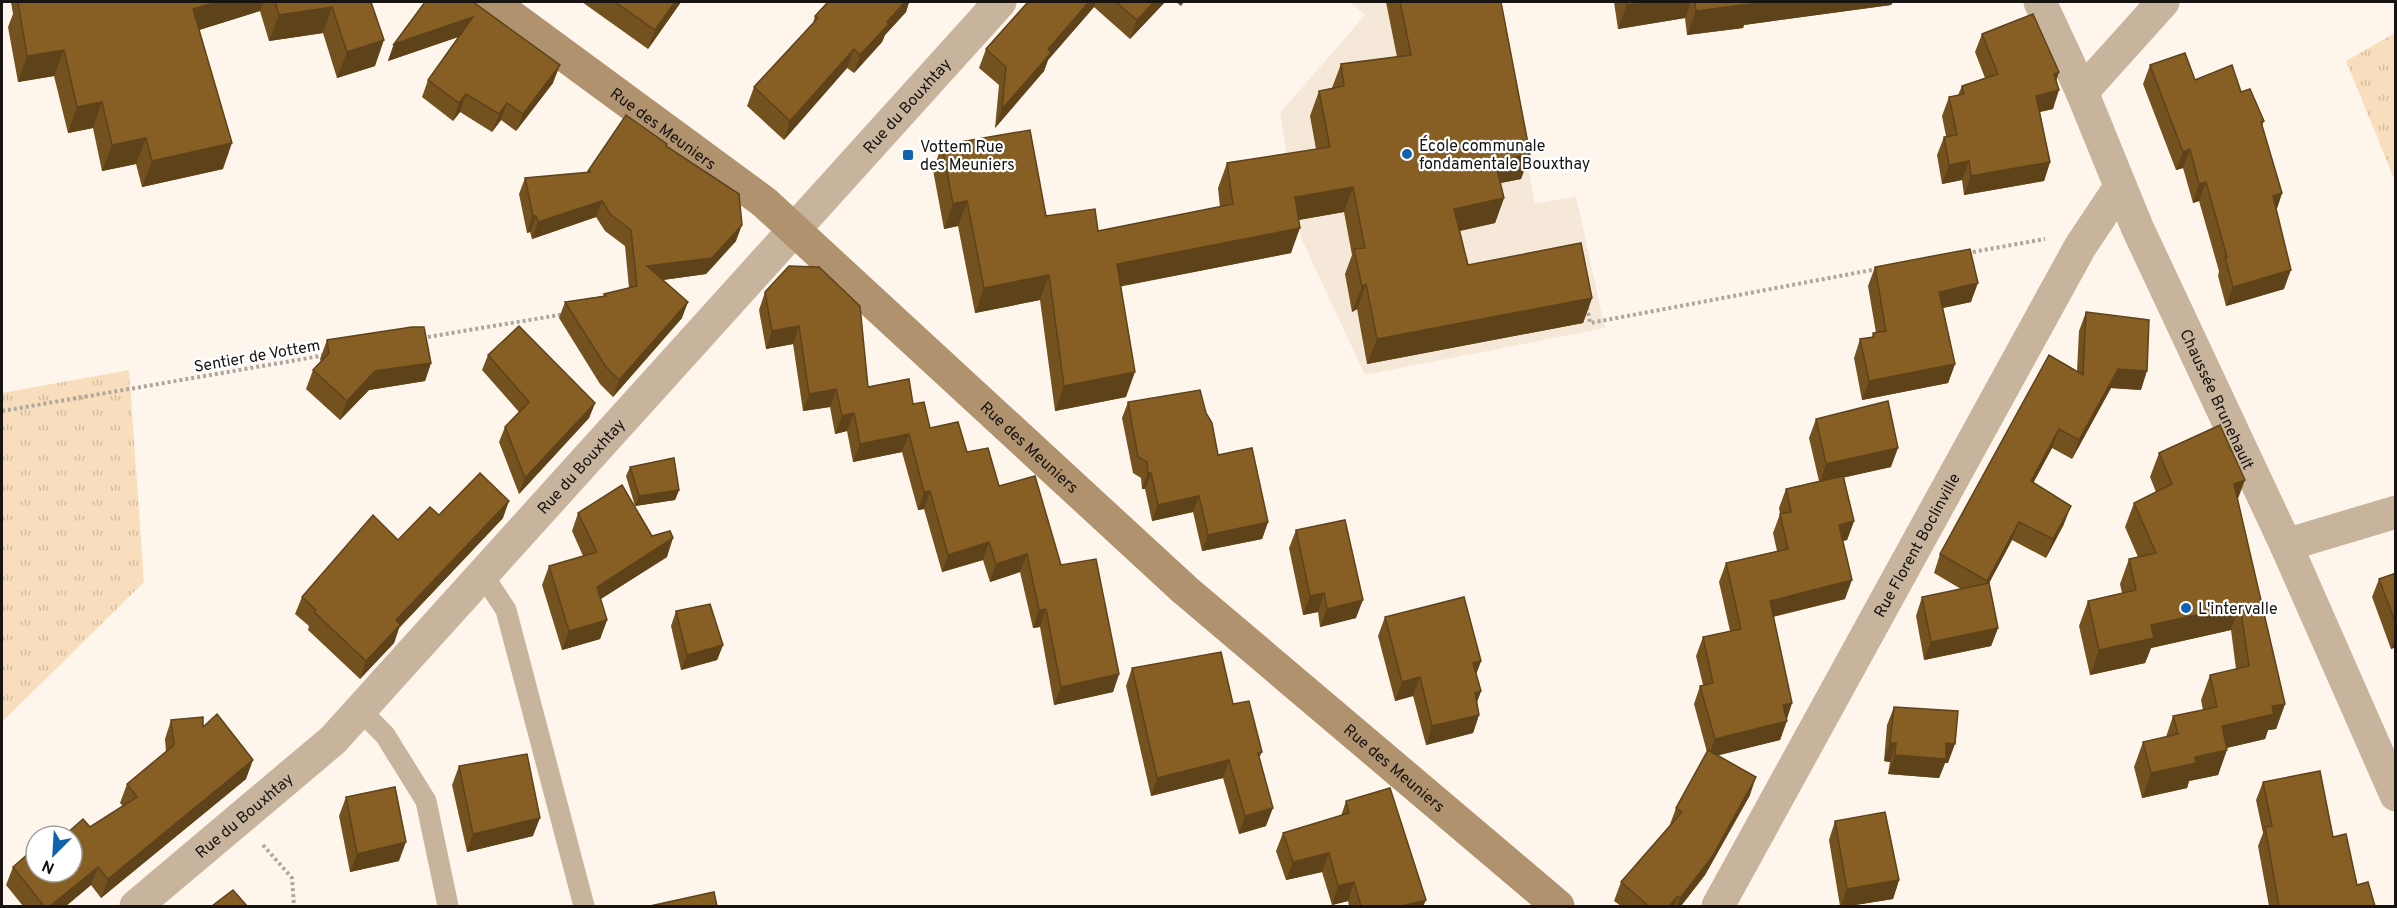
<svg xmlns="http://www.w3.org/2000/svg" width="2397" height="908" viewBox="0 0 2397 908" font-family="Overpass,sans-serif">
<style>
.built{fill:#f5e8d8}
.grass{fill:url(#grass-tufts)}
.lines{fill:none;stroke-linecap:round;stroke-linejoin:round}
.path{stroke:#ada79f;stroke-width:4;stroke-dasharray:3 3;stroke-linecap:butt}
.lane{stroke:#c8b49c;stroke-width:21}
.street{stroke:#c8b49c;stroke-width:33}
.secondary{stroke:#b0936e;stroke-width:33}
.wall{fill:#745220}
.shaded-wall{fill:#5e421a}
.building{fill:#875f25;stroke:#5e421a;stroke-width:1.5}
.poi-dot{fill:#0e62b0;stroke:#fff;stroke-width:2}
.labels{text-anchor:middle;stroke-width:4.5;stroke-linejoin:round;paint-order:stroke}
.street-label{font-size:16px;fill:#171411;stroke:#fff}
.poi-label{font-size:16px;fill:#171411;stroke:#fff;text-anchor:start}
</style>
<defs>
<pattern id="grass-tufts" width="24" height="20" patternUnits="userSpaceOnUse" patternTransform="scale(1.5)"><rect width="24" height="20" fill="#f9debd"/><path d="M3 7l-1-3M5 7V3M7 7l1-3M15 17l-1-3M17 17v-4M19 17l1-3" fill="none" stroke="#d5bea1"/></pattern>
</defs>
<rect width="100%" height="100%" fill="#fef6ec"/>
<polygon class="built" points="1350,2 1498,2 1535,204 1576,196 1605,328 1365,375 1301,238 1280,113 1365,15"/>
<g class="grass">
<polygon points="2395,33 2395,181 2346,61"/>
<polygon points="129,370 144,582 2,722 2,393"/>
</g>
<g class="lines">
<g class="path">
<polyline points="1967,253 2045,239"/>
<polyline points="1587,307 1590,323 1877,269"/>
<polyline points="422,338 565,314"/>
<polyline points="2,411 326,355"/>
<polyline points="263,845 292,878 294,906"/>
</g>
<g class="lane">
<polyline points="483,575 506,610 584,906"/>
<polyline points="360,710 385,735 426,801 448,906"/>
</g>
<g class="street">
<path id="s1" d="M2040 2 2082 92 2137 227 2286 545 2396 795"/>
<polyline points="2082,92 2163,2"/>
<polyline points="2286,545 2396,512"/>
<path id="s2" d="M136 906 333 740 1000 2"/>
<path id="s3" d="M1718 906 2080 247 2120 187"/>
</g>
<path class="secondary" id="s4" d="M492 2 764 202 1185 590 1558 906"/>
</g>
<g class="wall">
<polygon points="11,2 371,2 375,66 337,78 323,33 269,41 260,11 199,30 223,169 142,187 136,164 102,171 93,128 68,133 54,76 18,82 8,27 13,14"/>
<polygon points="425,2 553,83 516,131 501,120 492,132 460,112 453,121 422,97 428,80 458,37 388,61 394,44"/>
<polygon points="582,2 681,2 648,49"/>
<polygon points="828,2 909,2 906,12 885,35 882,42 854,73 847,68 784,140 747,106 754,87 813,23 815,16"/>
<polygon points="1028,2 1165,2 1130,39 1094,7 1048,60 1044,71 995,128 999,85 979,68 986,49"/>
<polygon points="1176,2 1184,2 1181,6"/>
<polygon points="1386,2 1501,2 1530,154 1521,179 1500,183 1504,198 1495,223 1460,231 1468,265 1592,298 1583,323 1367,364 1357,309 1352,312 1345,274 1352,255 1344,212 1299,220 1291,253 1120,286 1126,397 1055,411 1040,300 975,313 958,226 944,229 933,170 942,145 1046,216 1098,231 1220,207 1218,188 1227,163 1316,149 1310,116 1319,91 1332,88 1341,64 1397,57"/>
<polygon points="1614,2 1893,2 1891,5 1744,25 1743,28 1687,35 1685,18 1618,29"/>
<polygon points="1982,34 2056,81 2053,109 2040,112 2050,162 2044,181 1964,195 1962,180 1942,184 1937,155 1944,137 1946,136 1942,116 1949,97 1958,95 1962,86 1985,78 1975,52"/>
<polygon points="2150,65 2195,80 2241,92 2264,121 2262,126 2282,193 2276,210 2284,289 2226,306 2218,276 2219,271 2199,201 2193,203 2183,168 2176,170 2143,84"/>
<polygon points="667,146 736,241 706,274 663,280 682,318 613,397 600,384 559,318 565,302 603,296 604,294 629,288 625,246 605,231 596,217 532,239 530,232 527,233 519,194 525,178 587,173 588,171"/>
<polygon points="1875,267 1971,302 1943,308 1955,364 1948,383 1862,400 1854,358 1860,339 1872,337 1873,333 1876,333 1868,286"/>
<polygon points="765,292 868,387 913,404 930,428 967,452 999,486 1061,565 1119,674 1113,692 1054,705 1040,627 1033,628 1020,572 990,582 983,560 942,572 924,509 918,510 902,452 853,462 847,431 835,434 830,407 803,411 793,344 766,349 759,310"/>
<polygon points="2086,312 2141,390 2111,388 2072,459 2052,448 2033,483 2064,524 2046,558 2012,540 1989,583 1998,628 1991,646 1924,660 1916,616 1922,597 1961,589 1934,573 1940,554 2077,371 2079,331"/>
<polygon points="327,340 431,363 425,381 369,390 340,420 306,389 313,370 321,362 320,359"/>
<polygon points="488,355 595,403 589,418 519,494 499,442 505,427 519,412 482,370"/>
<polygon points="1128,402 1206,413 1218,455 1268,522 1262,539 1202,551 1193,512 1152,521 1145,489 1142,489 1141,478 1133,473 1122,418"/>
<polygon points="1816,419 1891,467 1844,477 1854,521 1847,540 1842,541 1845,599 1773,617 1792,703 1780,740 1717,755 1750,795 1705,875 1681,906 1621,906 1614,901 1621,882 1669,827 1676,808 1707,752 1694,704 1700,686 1703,685 1696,656 1703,637 1730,631 1719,582 1726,563 1777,551 1773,533 1780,514 1779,508 1786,489 1819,481 1809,438"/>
<polygon points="2159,453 2237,500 2285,704 2276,729 2268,730 2265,739 2227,748 2218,775 2189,781 2187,788 2142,798 2134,767 2143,742 2166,737 2173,716 2203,710 2201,700 2210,675 2236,669 2231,630 2151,648 2145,663 2090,675 2079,626 2088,601 2122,593 2120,584 2129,559 2138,557 2125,527 2134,503 2156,492 2150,477"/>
<polygon points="630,467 679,490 675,500 635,506 626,476"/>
<polygon points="578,513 652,536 667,557 600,599 607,620 600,639 562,650 542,585 549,566 583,556 572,531"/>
<polygon points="439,515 503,518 399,628 394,643 360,679 308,630 309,626 295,614 302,597"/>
<polygon points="1296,530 1356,618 1320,627 1318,612 1303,615 1289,548"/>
<polygon points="2396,571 2396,647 2391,649 2372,597 2379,579 2394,574"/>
<polygon points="676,611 723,645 717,660 681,670 671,626"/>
<polygon points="1385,617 1481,661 1476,674 1481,691 1477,702 1479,715 1473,733 1426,745 1413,696 1395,701 1378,636"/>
<polygon points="1132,668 1233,704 1262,752 1259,758 1266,826 1239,834 1223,778 1151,796 1126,686"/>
<polygon points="1894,707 1948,763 1945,763 1939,778 1888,774 1890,762 1884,761 1887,725"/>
<polygon points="171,720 203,727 246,779 101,898 91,885 66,906 23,906 6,885 13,867 36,872 90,827 123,806 120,803 127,784 166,752 165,739"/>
<polygon points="459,766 533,836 467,852 452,785"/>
<polygon points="2263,782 2333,837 2357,885 2375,906 2269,906 2258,846 2263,833 2256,800"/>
<polygon points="346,797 399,861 350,872 339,816"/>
<polygon points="1346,801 1426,900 1423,906 1349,906 1348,901 1332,905 1322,872 1286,880 1276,851 1283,833 1341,816"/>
<polygon points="1835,821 1899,880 1893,899 1849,906 1840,906 1829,840"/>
</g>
<g class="shaded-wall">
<polygon points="217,2 264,2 260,11 183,35 193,9"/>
<polygon points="675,2 681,2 648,49 655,30"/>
<polygon points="905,2 909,2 906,12 885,35 882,42 854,73 860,55"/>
<polygon points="1089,2 1096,2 1094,7 1048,60 1044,71 995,128 1002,109 1048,49"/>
<polygon points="1154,2 1165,2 1130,39 1137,20"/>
<polygon points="1650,2 1691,2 1685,18 1618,29 1627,5"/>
<polygon points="1751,2 1893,2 1891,5 1744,25 1743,28 1687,35 1696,11"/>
<polygon points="332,7 323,33 269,41 279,15"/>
<polygon points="473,17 467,34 388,61 394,44"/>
<polygon points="384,40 375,66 337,78 347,52"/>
<polygon points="854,49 847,68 784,140 790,121"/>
<polygon points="64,50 54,76 18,82 27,56"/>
<polygon points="560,65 553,83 516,131 523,114"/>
<polygon points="2059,72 2053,91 2054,74"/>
<polygon points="2059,90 2053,109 2030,114 2036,96"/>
<polygon points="466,94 460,112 453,121 459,103"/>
<polygon points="102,102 93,128 68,133 77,107"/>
<polygon points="507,103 501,120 492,132 499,114"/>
<polygon points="146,138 136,164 102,171 112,145"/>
<polygon points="232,143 223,169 142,187 152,161"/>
<polygon points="2190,149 2183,168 2176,170 2183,152"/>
<polygon points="1530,154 1521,179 1486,186 1495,161"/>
<polygon points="1969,161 1962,180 1942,184 1949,165"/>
<polygon points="2050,162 2044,181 1964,195 1971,176"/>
<polygon points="2206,182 2199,201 2193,203 2199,184"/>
<polygon points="1353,187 1344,212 1286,222 1295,197"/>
<polygon points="2282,193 2276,212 2273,196"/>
<polygon points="1504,198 1495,223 1445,234 1454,209"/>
<polygon points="602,201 596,217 532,239 538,222"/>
<polygon points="967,201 958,226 944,229 953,204"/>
<polygon points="533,216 536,216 530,232 527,233"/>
<polygon points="742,225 736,241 706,274 641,283 647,266"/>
<polygon points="1300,228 1291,253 1108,289 1117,264"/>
<polygon points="2291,270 2284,289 2226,306 2233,287"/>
<polygon points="1049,275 1040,300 975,313 984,288"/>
<polygon points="1978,283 1971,302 1933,310 1939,292"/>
<polygon points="1366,284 1357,309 1352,312 1362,287"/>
<polygon points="1592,298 1583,323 1367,364 1377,339"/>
<polygon points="688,302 682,318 613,397 619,380"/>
<polygon points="799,326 793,344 766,349 772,331"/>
<polygon points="431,363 425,381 369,390 340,420 347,401 375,371"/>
<polygon points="1955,364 1948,383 1862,400 1869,381"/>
<polygon points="2118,369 2147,371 2141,390 2111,388 2072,459 2079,440"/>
<polygon points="1135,372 1126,397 1055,411 1064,386"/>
<polygon points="836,389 830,407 803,411 809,394"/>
<polygon points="595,403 589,418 519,494 525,478"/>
<polygon points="854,413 847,431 835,434 842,416"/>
<polygon points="2059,429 2052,448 2024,500 2031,481"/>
<polygon points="909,434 902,452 853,462 860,444"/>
<polygon points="1898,448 1891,467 1820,483 1826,464"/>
<polygon points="1148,473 1151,473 1145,489 1142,489"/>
<polygon points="2245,480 2236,504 2234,484"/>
<polygon points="679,490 675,500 635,506 639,496"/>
<polygon points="930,491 924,509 918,510 924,492"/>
<polygon points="1199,496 1193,512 1152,521 1158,505"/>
<polygon points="509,501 503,518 399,628 394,643 360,679 366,661 396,620"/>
<polygon points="2071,506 2064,524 2046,558 2053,539"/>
<polygon points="1854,521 1847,540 1832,543 1839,525"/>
<polygon points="1268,522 1262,539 1202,551 1208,535"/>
<polygon points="2019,522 2012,540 1980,600 1987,581"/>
<polygon points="673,538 667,557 590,606 597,587"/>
<polygon points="989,542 983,560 942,572 948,555"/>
<polygon points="1027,554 1020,572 990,582 996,564"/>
<polygon points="1852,580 1845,599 1763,619 1770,601"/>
<polygon points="1324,593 1318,612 1303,615 1310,596"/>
<polygon points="1363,600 1356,618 1320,627 1327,609"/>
<polygon points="2240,605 2231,630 2151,648 2145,663 2090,675 2099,650 2151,625"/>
<polygon points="1046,609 1040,627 1033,628 1039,610"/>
<polygon points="607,620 600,639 562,650 569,631"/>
<polygon points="1998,628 1991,646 1924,660 1931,642"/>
<polygon points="2396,635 2396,647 2391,649"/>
<polygon points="723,645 717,660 681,670 687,655"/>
<polygon points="1481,661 1474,680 1473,663"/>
<polygon points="1119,674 1113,692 1054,705 1061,687"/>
<polygon points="1420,677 1413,696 1395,701 1402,682"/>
<polygon points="1481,691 1474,710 1475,693"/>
<polygon points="1792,703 1786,721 1783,705"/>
<polygon points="2285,704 2276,729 2268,730 2265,739 2213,751 2222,726 2272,706"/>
<polygon points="1479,715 1473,733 1426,745 1432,726"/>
<polygon points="1787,721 1780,740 1708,758 1715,739"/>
<polygon points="1890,743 1896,743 1890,762 1884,761"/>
<polygon points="1946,743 1955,744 1948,763 1945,763 1939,778 1888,774 1895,755"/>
<polygon points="2227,750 2218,775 2189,781 2187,788 2142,798 2151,773 2195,757"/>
<polygon points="253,760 246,779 101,898 108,879"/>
<polygon points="1229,760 1223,778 1151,796 1157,778"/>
<polygon points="1756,777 1750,795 1705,875 1681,906 1677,906 1680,898"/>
<polygon points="1273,808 1266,826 1239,834 1245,816"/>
<polygon points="540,818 533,836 467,852 473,834"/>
<polygon points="406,842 399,861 350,872 357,854"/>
<polygon points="1329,853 1322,872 1286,880 1293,862"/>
<polygon points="98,867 91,885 66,906 50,906"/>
<polygon points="1899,880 1893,899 1849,906 1841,906 1847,889"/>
<polygon points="1354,882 1348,901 1332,905 1338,886"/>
<polygon points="1678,896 1674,906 1669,906"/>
<polygon points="1426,900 1423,906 1402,906"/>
</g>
<g class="building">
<polygon points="18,2 217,2 193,9 232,143 152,161 146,138 112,145 102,102 77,107 64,50 27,56"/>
<polygon points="275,2 371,2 384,40 347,52 332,7 279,15"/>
<polygon points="425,2 473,2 560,65 523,114 507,103 499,114 466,94 459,103 428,80 473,17 394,44"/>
<polygon points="615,2 675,2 655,30"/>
<polygon points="828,2 905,2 887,22 889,24 860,55 854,49 790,121 754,87 818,18 815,16"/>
<polygon points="1028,2 1089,2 1048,49 1051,53 1002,109 1006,67 986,49"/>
<polygon points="1116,2 1154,2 1137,20"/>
<polygon points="1400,2 1501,2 1530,154 1495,161 1504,198 1454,209 1468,265 1581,243 1592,298 1377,339 1366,284 1362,287 1354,249 1365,248 1353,187 1295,197 1300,228 1117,264 1135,372 1064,386 1049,275 984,288 967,201 953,204 942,145 1030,130 1046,216 1095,209 1098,231 1233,204 1227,163 1330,147 1319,91 1344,86 1341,64 1411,55"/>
<polygon points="1626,2 1650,2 1627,5"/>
<polygon points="1695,2 1751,2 1751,4 1696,11"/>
<polygon points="2033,14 2059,72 2054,74 2059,90 2036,96 2050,162 1971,176 1969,161 1949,165 1944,137 1957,135 1949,97 1964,94 1962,86 1998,74 1982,34"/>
<polygon points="2185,53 2195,80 2232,65 2241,92 2250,89 2264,121 2261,122 2282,193 2273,196 2291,270 2233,287 2225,257 2227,257 2206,182 2199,184 2190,149 2183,152 2150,65"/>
<polygon points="626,115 667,144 666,146 739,194 742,225 712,258 647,266 688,302 619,380 606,367 565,302 606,296 604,294 637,286 631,230 611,215 602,201 538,222 536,216 533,216 525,178 591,172 588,171"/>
<polygon points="1970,249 1978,283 1939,292 1955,364 1869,381 1860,339 1874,337 1873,333 1886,331 1875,267"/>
<polygon points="789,266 819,267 860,306 868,387 909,379 913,404 924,402 930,428 958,422 967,452 988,448 999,486 1035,476 1061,565 1096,559 1119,674 1061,687 1046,609 1039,610 1027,554 996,564 989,542 948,555 930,491 924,492 909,434 860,444 854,413 842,416 836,389 809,394 799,326 772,331 765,292"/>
<polygon points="2086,312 2149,320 2147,371 2118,369 2079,440 2059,429 2031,481 2071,506 2053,539 2019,522 1987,581 1940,554 2049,355 2083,375"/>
<polygon points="519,326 595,403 525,478 505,427 529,402 488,355"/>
<polygon points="412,327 424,327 431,363 375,371 347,401 313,370 329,353 327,340"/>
<polygon points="1200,390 1206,413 1212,423 1218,455 1252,448 1268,522 1208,535 1199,496 1158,505 1151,473 1148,473 1147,462 1138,457 1128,402"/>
<polygon points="1888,401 1898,448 1826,464 1816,419"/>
<polygon points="2220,425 2245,480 2234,484 2285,704 2272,706 2274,714 2222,726 2227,750 2195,757 2196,763 2151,773 2143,742 2178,734 2173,716 2217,707 2210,675 2249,666 2240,605 2151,625 2154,638 2099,650 2088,601 2136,590 2129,559 2156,553 2134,503 2172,484 2159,453"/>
<polygon points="674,458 679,490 639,496 630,467"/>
<polygon points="480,473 509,501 396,620 400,625 366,661 314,612 316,610 302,597 373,515 398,540 430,507 439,515"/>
<polygon points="1843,476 1854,521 1839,525 1852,580 1770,601 1792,703 1783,705 1787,721 1715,739 1700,686 1713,683 1703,637 1741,629 1726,563 1788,549 1780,514 1791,512 1786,489"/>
<polygon points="622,485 652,536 670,531 673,538 597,587 607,620 569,631 549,566 597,552 578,513"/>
<polygon points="1345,520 1363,600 1327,609 1324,593 1310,596 1296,530"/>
<polygon points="2396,573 2396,624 2379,579"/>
<polygon points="1989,583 1998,628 1931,642 1922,597"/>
<polygon points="1464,597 1481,661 1473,663 1481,691 1475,693 1479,715 1432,726 1420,677 1402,682 1385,617"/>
<polygon points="710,604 723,645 687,655 676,611"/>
<polygon points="1221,652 1233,704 1249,701 1262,752 1258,753 1273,808 1245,816 1229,760 1157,778 1132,668"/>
<polygon points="1894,707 1958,711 1955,744 1946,743 1946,759 1895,755 1896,743 1890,743"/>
<polygon points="217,714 253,760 108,879 98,867 50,906 44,906 13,867 36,847 36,872 72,872 72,836 64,836 83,819 90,827 137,797 127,784 174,745 171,720 203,717 203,727"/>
<polygon points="1708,750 1756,777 1712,857 1680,898 1678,896 1669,906 1649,906 1621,882 1682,812 1676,808"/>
<polygon points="527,754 540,818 473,834 459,766"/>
<polygon points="2320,771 2333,837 2346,834 2357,885 2368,882 2375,906 2279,906 2265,827 2272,826 2263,782"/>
<polygon points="395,787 406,842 357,854 346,797"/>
<polygon points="1390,788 1426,900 1402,906 1361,906 1354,882 1338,886 1329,853 1293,862 1283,833 1349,813 1346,801"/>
<polygon points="1885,812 1899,880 1847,889 1835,821"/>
<polygon points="52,833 55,836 48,836"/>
<polygon points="233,890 247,906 212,906"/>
<polygon points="714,892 717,906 650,906"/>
</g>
<g class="poi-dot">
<circle cx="1407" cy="154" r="6"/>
<rect x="902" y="149" width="12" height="12" rx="3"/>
<circle cx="2186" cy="608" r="6"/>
</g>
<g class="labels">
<g class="street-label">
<text dy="6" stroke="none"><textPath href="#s2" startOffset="1113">Rue du Bouxhtay</textPath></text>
<text dy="6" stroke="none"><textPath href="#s4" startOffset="213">Rue des Meuniers</textPath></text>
<text transform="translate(257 355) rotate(-10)" y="6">Sentier de Vottem</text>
<text dy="6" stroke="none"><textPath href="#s1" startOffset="435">Chaussée Brunehault</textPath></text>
<text dy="6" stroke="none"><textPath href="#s4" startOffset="699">Rue des Meuniers</textPath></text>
<text dy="6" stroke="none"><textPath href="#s2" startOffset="627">Rue du Bouxhtay</textPath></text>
<text dy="6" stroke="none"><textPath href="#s3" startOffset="412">Rue Florent Boclinville</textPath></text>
<text dy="6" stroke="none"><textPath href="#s4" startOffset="1185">Rue des Meuniers</textPath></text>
<text dy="6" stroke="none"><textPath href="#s2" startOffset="141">Rue du Bouxhtay</textPath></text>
</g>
<g class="poi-label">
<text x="1419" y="151">École communale<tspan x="1419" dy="18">fondamentale Bouxthay</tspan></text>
<text x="920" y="152">Vottem Rue<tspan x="920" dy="18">des Meuniers</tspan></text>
<text x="2198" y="614">L'intervalle</text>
</g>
</g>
<rect width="2397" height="908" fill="none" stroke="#171411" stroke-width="6"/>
<g transform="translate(54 854) rotate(204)"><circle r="28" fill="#ffffff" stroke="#a2a1a0" stroke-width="1.5"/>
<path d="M0-4.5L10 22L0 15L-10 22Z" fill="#0e62b0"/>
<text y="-9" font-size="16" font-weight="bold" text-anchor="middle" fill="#171411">N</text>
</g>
</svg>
